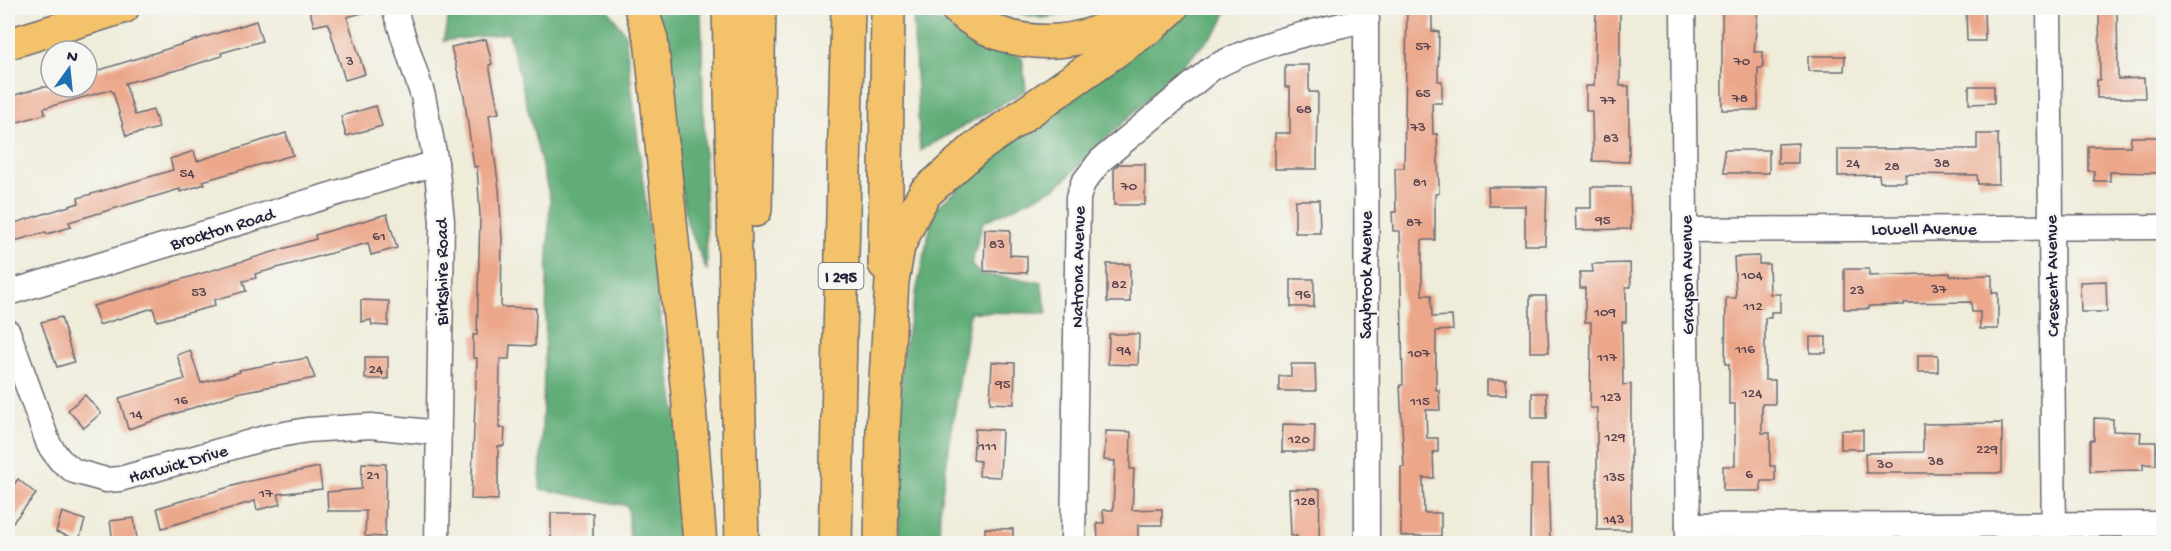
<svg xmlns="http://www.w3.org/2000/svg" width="2171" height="551" viewBox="0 0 2171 551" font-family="'Gochi Hand',sans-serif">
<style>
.forest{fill:#60ad78;stroke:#41685a;stroke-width:1.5}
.building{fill:#eca689}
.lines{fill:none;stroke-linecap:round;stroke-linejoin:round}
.minor-casing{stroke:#6a6972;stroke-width:27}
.major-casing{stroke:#6a6972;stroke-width:33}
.highway-casing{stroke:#6a6972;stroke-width:36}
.minor{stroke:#fff;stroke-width:24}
.major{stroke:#f3c26a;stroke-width:30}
.highway{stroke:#f3c26a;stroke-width:33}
.labels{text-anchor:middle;stroke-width:5;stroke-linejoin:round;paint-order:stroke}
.number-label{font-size:15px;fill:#54434e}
.shield{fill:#f6f6f2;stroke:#626272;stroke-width:1.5}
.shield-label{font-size:16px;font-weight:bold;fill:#22223b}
.street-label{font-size:18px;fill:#22223b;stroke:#f6f6f2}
</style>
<rect width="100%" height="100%" fill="#f6f6f2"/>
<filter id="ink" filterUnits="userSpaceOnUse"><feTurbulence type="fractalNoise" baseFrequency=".0167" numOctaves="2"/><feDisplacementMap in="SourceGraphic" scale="12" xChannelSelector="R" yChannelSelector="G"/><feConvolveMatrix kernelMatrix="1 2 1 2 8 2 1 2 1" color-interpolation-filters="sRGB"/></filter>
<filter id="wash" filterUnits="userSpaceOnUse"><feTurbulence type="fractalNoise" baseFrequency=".008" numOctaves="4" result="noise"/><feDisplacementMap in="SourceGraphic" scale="24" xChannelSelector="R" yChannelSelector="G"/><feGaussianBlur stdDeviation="1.35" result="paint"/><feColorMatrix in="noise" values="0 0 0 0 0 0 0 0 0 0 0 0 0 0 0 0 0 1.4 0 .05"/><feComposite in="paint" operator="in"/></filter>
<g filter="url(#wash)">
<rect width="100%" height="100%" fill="#efecd9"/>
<g class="forest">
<polygon points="451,8 607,8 625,33 657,297 697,543 630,543 628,506 540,489 550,198 509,33 443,41"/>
<polygon points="651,8 701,8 707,271 687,223"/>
<polygon points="994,8 1101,8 1042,18"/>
<polygon points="1179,8 1228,8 1218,30 1057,187 983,222 971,265 980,274 1041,282 1047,313 970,312 940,506 939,543 897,544 902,357 934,210 1051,109"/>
<polygon points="921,14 1022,58 1026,90 920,151 913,15"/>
</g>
<g id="blocks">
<g class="building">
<polygon points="309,8 366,8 366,12 347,17 365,74 345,80 328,23 314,26"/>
<polygon points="1407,8 1432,8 1432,31 1439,32 1438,81 1442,81 1442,103 1432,103 1433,134 1437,134 1439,187 1439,193 1435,194 1435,240 1422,240 1422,295 1431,295 1432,317 1452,316 1453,330 1436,331 1436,390 1439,390 1440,410 1426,410 1427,438 1438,438 1438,452 1433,452 1434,478 1423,478 1424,513 1441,513 1441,536 1401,536 1401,467 1404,467 1400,385 1403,385 1400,231 1393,231 1392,212 1396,212 1395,168 1404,168"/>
<polygon points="1596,8 1620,8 1620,86 1629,86 1629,162 1593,161 1592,111 1586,111 1586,86 1594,86"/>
<polygon points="1722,8 1758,8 1754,52 1763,52 1763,68 1758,68 1758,110 1722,110"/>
<polygon points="1966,8 1984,8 1985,41 1967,41"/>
<polygon points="2099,8 2117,8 2118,79 2144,78 2145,98 2097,98 2097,80 2100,80"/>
<polygon points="256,21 262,41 221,53 222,56 181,69 125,83 135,115 153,110 159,128 126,136 113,92 110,90 44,108 45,114 8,125 8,97 42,87 87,87 87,74"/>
<polygon points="486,39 492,64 489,65 499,113 489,115 499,189 502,240 501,307 536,308 535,346 510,345 509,359 500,359 499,428 505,428 504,446 498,446 498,500 471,499 477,358 473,358 473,335 477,335 480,216 477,166 474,167 464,96 451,47"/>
<polygon points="1808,56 1845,56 1844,71 1808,71"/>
<polygon points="1285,65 1309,65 1309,92 1318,92 1317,169 1275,169 1275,133 1290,133 1290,87 1285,87"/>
<polygon points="1969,86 1994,86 1994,103 1969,104"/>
<polygon points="376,106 382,126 346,136 341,116"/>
<polygon points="286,133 293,155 203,181 205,184 180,192 180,189 69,222 71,227 47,234 46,232 8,243 8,225 79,203 78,198 173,170 170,159 194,151 197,161"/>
<polygon points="1977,134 1998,134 1999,184 1978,184 1977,175 1905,174 1906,182 1880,182 1879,175 1838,176 1838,149 1977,149"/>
<polygon points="2131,137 2158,137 2158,173 2110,172 2110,181 2094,181 2094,171 2088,171 2088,146 2130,146"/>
<polygon points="1798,143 1798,163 1778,163 1778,144"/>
<rect x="1724" y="150" width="45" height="23"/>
<polygon points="1119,164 1145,164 1145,205 1114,205 1114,168"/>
<polygon points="1488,187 1547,187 1545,245 1525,245 1525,206 1489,206"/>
<polygon points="1591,187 1630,187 1631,229 1576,230 1575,208 1591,208"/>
<polygon points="1295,200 1319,200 1320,233 1295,233"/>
<polygon points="387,214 397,248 371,255 368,243 255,274 256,278 243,281 246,291 214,300 215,306 157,321 153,308 99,325 93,306 316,239 315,235"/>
<polygon points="985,229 1010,230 1010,255 1027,256 1027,273 984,271"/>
<polygon points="1759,256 1759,264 1769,264 1770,294 1780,294 1780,312 1771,312 1771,318 1765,318 1765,380 1775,380 1775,404 1762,404 1762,433 1770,433 1770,466 1775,466 1775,481 1761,481 1761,491 1723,491 1723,466 1735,466 1735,404 1729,404 1729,364 1725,364 1726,298 1736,298 1734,257"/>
<polygon points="1630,263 1631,287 1626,287 1626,322 1622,322 1623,385 1631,384 1631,530 1597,530 1597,408 1590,408 1591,322 1585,322 1585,288 1580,288 1580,272 1593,272 1592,264"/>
<rect x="1107" y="264" width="23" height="38"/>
<polygon points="1844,269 1869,269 1869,276 1950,273 1950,276 1992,275 1992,293 1998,293 1998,329 1980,329 1980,312 1972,312 1971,302 1904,303 1904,305 1869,306 1869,309 1844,309"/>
<rect x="1291" y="279" width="23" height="28"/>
<polygon points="2106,281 2107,312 2081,312 2080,282"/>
<polygon points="1530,296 1546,296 1549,352 1530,352"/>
<polygon points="361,300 389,301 388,326 372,325 371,320 361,322"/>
<polygon points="61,317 74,362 57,367 41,322"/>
<polygon points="1109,334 1139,334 1138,365 1108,364"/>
<rect x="1810" y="337" width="16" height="16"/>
<polygon points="190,350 201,383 240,372 239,370 307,358 315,378 241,392 128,429 119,398 185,379 177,355"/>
<rect x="1918" y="355" width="20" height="17"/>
<rect x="365" y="357" width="23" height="22"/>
<polygon points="992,362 1015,363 1014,404 990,403"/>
<polygon points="1291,364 1315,364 1316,391 1279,391 1279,376 1291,376"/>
<rect x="1487" y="380" width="19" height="15"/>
<rect x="1532" y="393" width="15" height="25"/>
<polygon points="85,395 101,413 84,428 68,410"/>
<polygon points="2094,418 2113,419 2113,431 2141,432 2140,442 2156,442 2156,465 2143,464 2143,470 2090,471 2090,440 2094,440"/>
<polygon points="2002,423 2002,473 1866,473 1865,453 1923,452 1923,424"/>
<polygon points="1283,424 1315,425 1314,452 1282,452"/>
<polygon points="975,429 1002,430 1000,477 979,476 980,461 973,460"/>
<rect x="1841" y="430" width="22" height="19"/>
<polygon points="1106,431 1131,432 1130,469 1134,469 1132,510 1162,509 1162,525 1138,525 1138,540 1098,541 1097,523 1104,523 1103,510 1113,510 1115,461 1104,460"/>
<polygon points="362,463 386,464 385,537 365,536 366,511 328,511 327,492 361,489"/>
<polygon points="1531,465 1548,465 1550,543 1530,543"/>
<polygon points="319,467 322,489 278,494 281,504 257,510 255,501 162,528 157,508 250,481"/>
<polygon points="18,479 36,494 8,528 8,492"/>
<polygon points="1289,489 1320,489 1319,543 1297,543 1297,536 1291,536"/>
<polygon points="62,512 85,520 79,540 56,532"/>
<polygon points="551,513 593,513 593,539 583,539 583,543 551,543"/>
<polygon points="134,518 137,539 113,542 110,521"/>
<polygon points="985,528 1013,529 1013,543 985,543"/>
</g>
</g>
</g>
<g filter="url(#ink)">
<use href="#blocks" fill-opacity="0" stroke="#6a6972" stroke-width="1.5"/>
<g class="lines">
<g class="minor-casing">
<g id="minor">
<polyline points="394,8 423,96 436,163 442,221 437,544"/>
<polyline points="1366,8 1367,544"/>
<polyline points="1683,8 1688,544"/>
<polyline points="2049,8 2054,544"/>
<polyline points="1685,230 2164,227"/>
<polyline points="8,293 436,163"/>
<polyline points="8,332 49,445 60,460 74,471 106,480 120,479 268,437 307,430 371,426 439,433"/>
<polyline points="1688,526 2164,524"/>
<path d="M1073 544 1078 198 1083 183 1100 161 1211 69C1258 42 1315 32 1367 19"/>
</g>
</g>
<g class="major-casing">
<polyline id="major" points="8,44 124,8"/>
</g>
<g class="highway-casing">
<g id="highway">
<polyline points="641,8 651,39 688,394 700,544"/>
<polyline points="729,8 742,544"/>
<path d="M957 8C1009 54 1085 51 1138 9"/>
<polyline points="755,210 759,8"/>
<polyline points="885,264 888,8"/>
<polyline points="835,544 848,8"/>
<polyline points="881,544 883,428 892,281 898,247 912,216 925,193 976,148 1152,25 1171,8"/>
</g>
</g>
<use href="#minor" class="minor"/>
<use href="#major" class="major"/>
<use href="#highway" class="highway"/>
</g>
</g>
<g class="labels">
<g class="number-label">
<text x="1423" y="50">57</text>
<text x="350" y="65">3</text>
<text x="1742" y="65">70</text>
<text x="1423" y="97">65</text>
<text x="1740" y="102">78</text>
<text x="1608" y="104">77</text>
<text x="1304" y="113">68</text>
<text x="1418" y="131">73</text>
<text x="1611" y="142">83</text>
<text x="1853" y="167">24</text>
<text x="1942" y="167">38</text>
<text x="1892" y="170">28</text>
<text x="187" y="177">54</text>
<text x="1420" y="186">81</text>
<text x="1129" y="190">70</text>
<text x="1603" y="224">95</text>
<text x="1414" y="226">87</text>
<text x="379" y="240">61</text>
<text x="997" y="248">83</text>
<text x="1752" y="279">104</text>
<text x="1119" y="288">82</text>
<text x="1939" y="293">37</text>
<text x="1857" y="294">23</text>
<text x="199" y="296">53</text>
<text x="1303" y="298">96</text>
<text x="1753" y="310">112</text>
<text x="1605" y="316">109</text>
<text x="1745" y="353">116</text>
<text x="1124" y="354">94</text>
<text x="1419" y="357">107</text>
<text x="1607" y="361">117</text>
<text x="376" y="373">24</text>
<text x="1003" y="388">95</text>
<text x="1752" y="397">124</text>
<text x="1611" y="401">123</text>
<text x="181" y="404">16</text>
<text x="1420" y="405">115</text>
<text x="136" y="418">14</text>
<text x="1615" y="441">129</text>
<text x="1299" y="443">120</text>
<text x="988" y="450">111</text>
<text x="1987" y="453">229</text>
<text x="1936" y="465">38</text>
<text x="1885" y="468">30</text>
<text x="1749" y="478">6</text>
<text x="373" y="479">21</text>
<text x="1614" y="481">135</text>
<text x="266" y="497">17</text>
<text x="1305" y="505">128</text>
<text x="1614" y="523">143</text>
</g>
<rect class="shield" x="818.5" y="263" width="45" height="26" rx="4.5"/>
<g class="shield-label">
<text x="841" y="282">I 295</text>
</g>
<g class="street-label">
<text transform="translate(222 228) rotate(-17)" y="6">Brockton Road</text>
<text x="1924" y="234">Lowell Avenue</text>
<text transform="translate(1077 267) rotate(-89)" y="6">Natrona Avenue</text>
<text transform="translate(441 272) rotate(-90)" y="6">Birkshire Road</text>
<text transform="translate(1365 275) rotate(-90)" y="6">Saybrook Avenue</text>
<text transform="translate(1686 275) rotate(-91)" y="6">Grayson Avenue</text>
<text transform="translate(2051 276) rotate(-91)" y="6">Crescent Avenue</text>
<text transform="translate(178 463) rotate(-16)" y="6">Harwick Drive</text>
</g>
</g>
<rect width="2171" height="551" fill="none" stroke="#f6f6f2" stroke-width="30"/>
<g transform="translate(69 69) rotate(15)"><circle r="28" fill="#f6f6f2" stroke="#a1a1a9" stroke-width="1.5"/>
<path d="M0-4.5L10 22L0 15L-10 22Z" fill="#1f6fb2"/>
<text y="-9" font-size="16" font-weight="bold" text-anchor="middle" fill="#22223b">N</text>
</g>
</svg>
